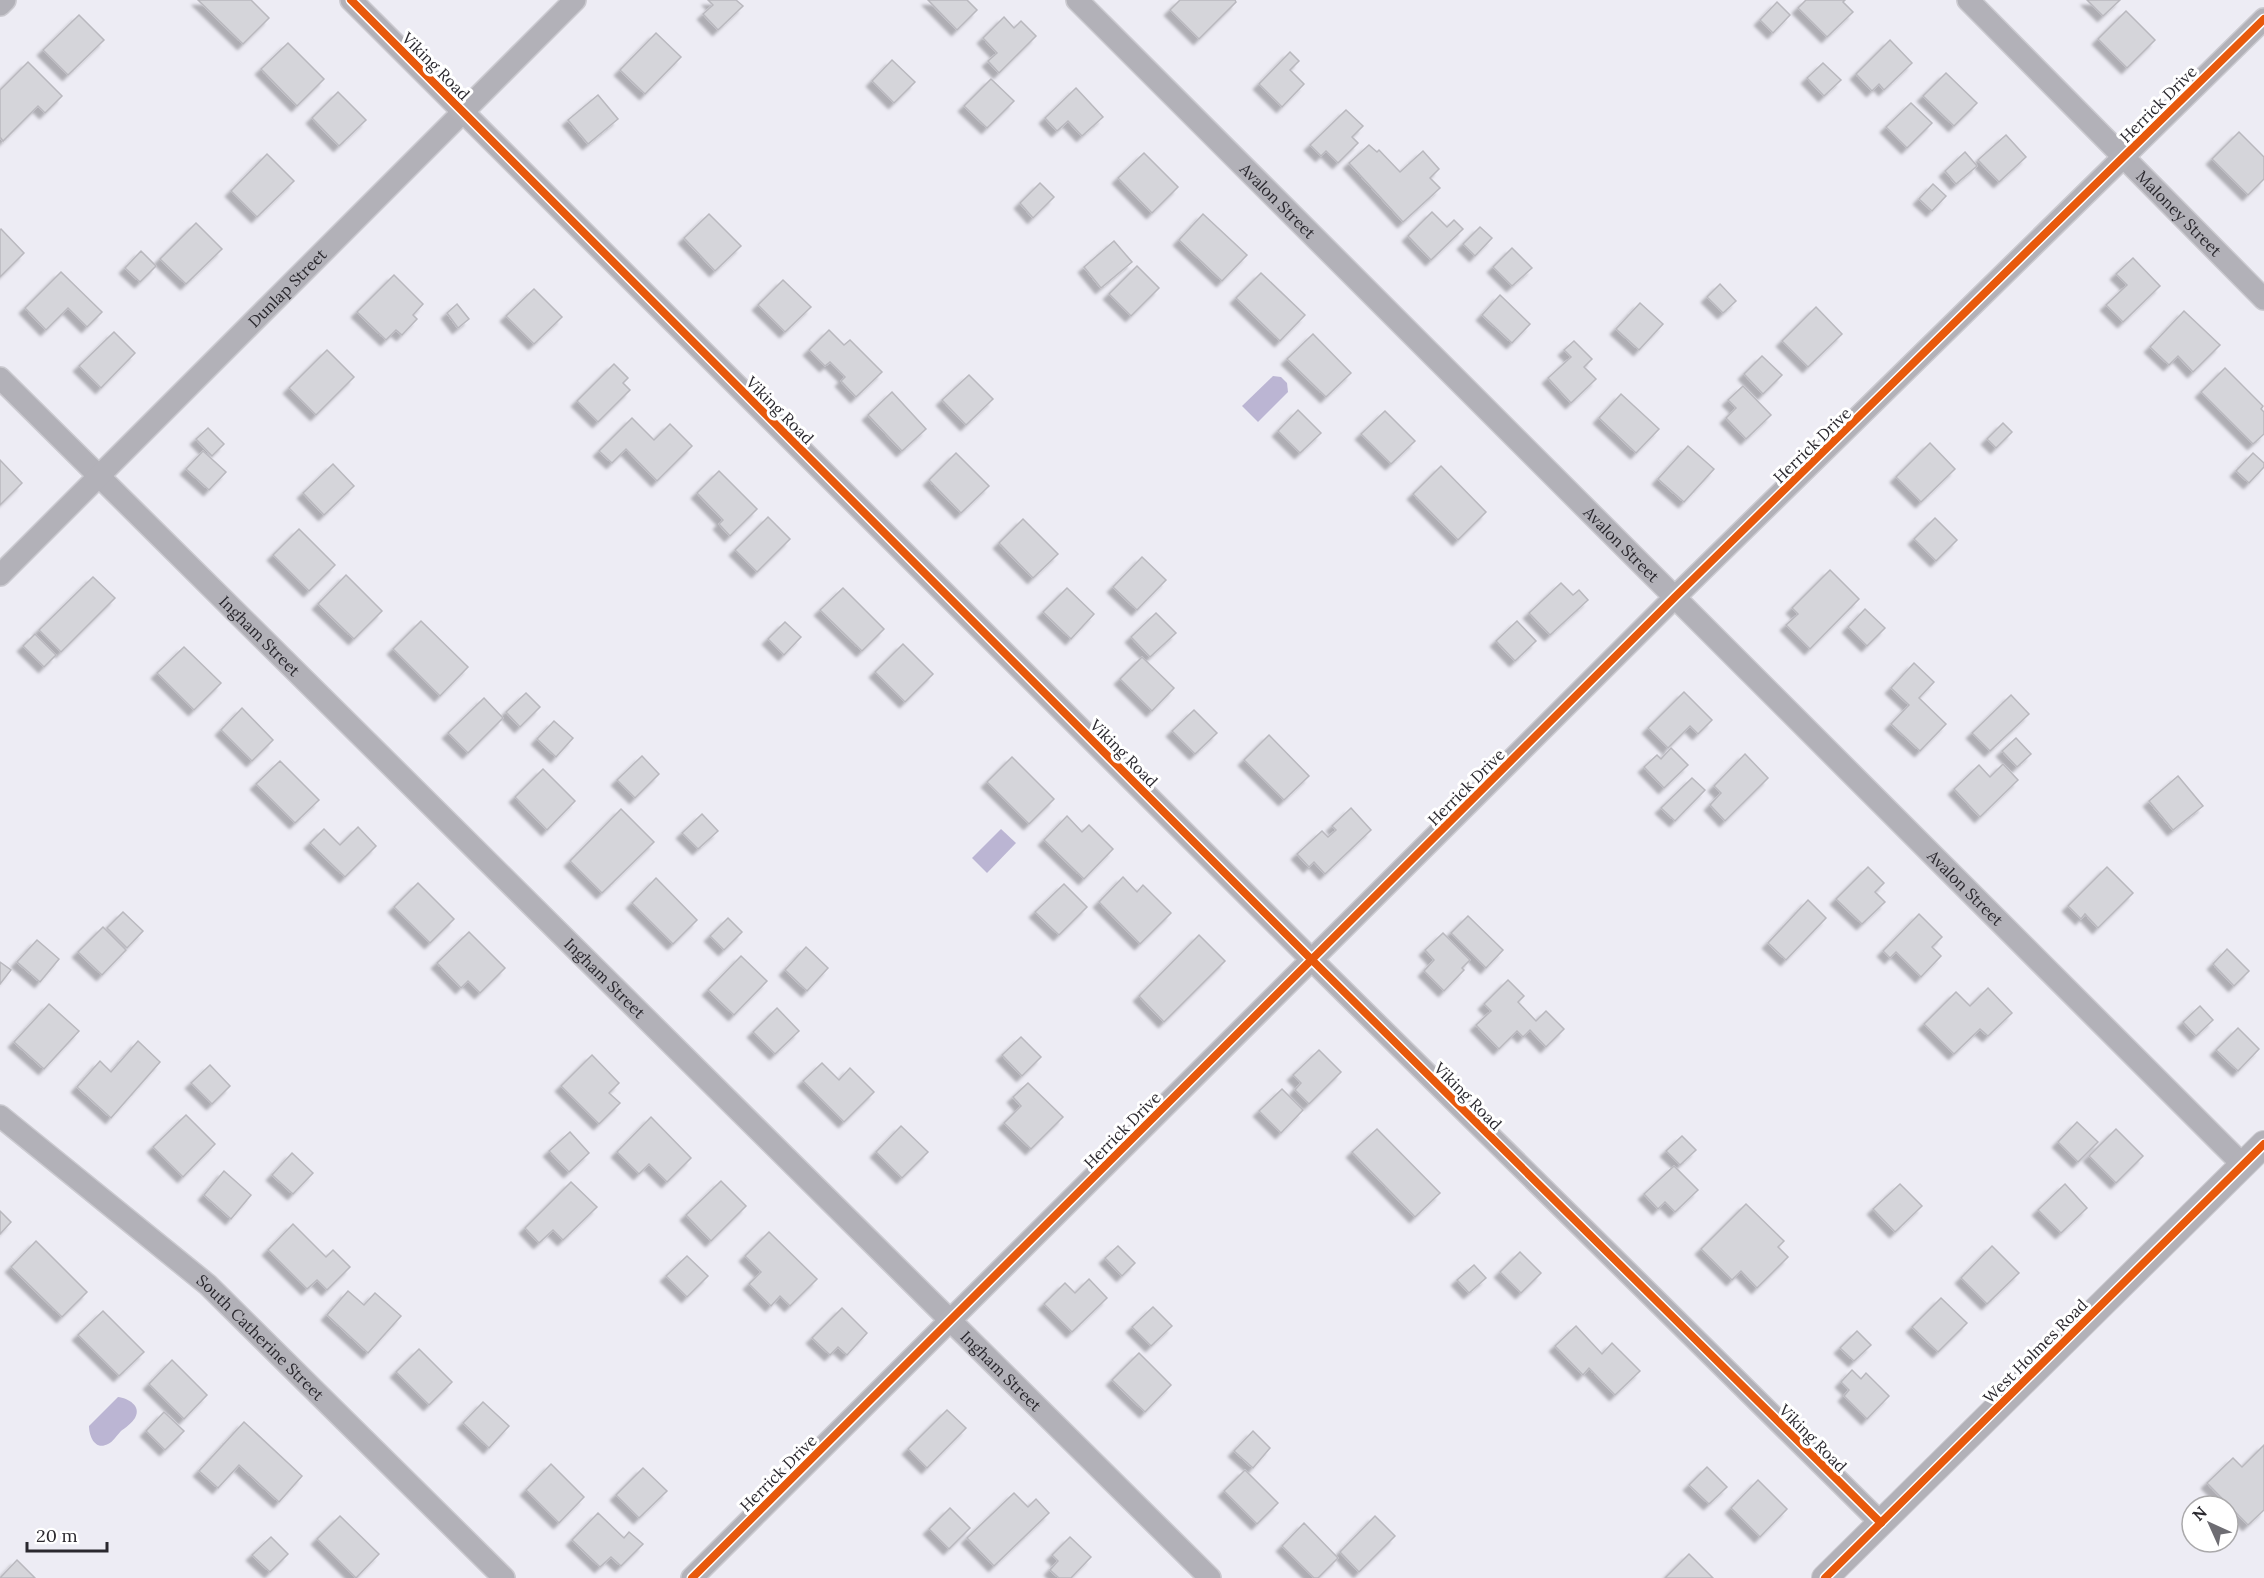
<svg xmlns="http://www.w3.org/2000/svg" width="2264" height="1578" viewBox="0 0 2264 1578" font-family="Lora,serif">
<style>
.water{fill:#bbb5d3}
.building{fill:#d5d5da;stroke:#b9b8be;stroke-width:1.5;filter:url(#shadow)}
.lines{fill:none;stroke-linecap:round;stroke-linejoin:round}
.minor-casing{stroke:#cbcad0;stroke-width:24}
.tertiary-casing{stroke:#cbcad0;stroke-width:28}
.minor{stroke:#b2b1b8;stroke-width:21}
.tertiary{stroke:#b2b1b8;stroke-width:26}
.cycleway-casing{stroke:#fff;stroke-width:11}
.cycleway{stroke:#e8590c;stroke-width:8}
.labels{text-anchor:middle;stroke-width:6;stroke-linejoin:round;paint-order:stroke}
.street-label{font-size:16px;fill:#2a282e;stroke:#fff}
</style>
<defs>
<filter id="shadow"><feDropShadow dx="-5.5" dy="5.5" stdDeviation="1.5" flood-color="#0004"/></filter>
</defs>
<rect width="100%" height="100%" fill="#edecf4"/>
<g class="water">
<polygon points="1273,376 1281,377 1287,383 1288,392 1258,422 1242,406"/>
<polygon points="1001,829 1016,843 987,873 972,858"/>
<path d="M118 1397C128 1398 142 1406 135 1418 132 1423 125 1428 121 1431 117 1435 113 1442 108 1444 95 1451 89 1436 89 1426Z"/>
</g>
<g class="building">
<polygon points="198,0 251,0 269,18 243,44"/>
<polygon points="708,0 736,0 743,6 718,30 703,14 713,5"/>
<polygon points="928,0 967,0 977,10 957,30"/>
<polygon points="1180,0 1235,0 1236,2 1199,39 1170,10"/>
<polygon points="1806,0 1845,0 1843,2 1853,12 1827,37 1798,8"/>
<polygon points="2087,0 2120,0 2103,16"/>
<polygon points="1777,2 1790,15 1773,33 1760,20"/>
<polygon points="2126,11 2155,40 2127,68 2098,39"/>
<polygon points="79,15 104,40 68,75 43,50"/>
<polygon points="1004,17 1014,28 1021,21 1036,36 999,73 988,61 997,53 983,38"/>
<polygon points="656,33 681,57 645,94 620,70"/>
<polygon points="1890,40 1912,63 1884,90 1879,84 1872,91 1856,74"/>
<polygon points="288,43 324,79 297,106 261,69"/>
<polygon points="1290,52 1299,61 1290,70 1304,84 1282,107 1259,84"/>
<polygon points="892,60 915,82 894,103 872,81"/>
<polygon points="28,62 62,96 45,113 38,106 3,141 0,137 0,90"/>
<polygon points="1823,63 1841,80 1824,96 1807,78"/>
<polygon points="1946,73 1977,103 1954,126 1923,96"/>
<polygon points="991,79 1014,101 987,128 964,106"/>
<polygon points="1076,88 1103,117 1082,136 1068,121 1057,131 1045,118"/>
<polygon points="338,92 366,120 339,146 312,118"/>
<polygon points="598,95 618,119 588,144 568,120"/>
<polygon points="1911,103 1932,123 1907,148 1886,127"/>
<polygon points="1346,110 1363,126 1352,137 1358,143 1338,163 1326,151 1321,156 1310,145"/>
<polygon points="2239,132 2264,157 2264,179 2248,195 2212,159"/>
<polygon points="2006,135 2026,157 1999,182 1978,160"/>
<polygon points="1369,145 1377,152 1379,150 1400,172 1423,151 1439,169 1430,178 1440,188 1403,222 1349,163"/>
<polygon points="1965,152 1977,166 1956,184 1945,171"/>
<polygon points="1144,153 1178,187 1152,213 1118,178"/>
<polygon points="267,154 294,181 257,217 231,191"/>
<polygon points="1040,183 1054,197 1033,218 1020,203"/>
<polygon points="1933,184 1946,196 1932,211 1919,199"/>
<polygon points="1432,212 1447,227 1454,220 1463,229 1431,260 1408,236"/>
<polygon points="709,214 741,246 715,271 684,238"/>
<polygon points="1203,214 1247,255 1222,281 1179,240"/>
<polygon points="196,223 222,249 186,284 160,259"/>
<polygon points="1480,227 1492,238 1475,256 1463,244"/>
<polygon points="1,229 24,253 0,277 0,230"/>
<polygon points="1114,241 1132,262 1101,288 1084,267"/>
<polygon points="1512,248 1532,268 1512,286 1493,267"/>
<polygon points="141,251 156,266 140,282 125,268"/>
<polygon points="2133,258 2160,286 2123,322 2106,305 2127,285 2116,274"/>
<polygon points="1137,266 1159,288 1131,316 1109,294"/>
<polygon points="61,272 102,312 87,327 68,308 46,330 25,308"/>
<polygon points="1261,273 1305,315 1280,341 1236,298"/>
<polygon points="394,275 423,304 413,315 417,319 402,335 396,330 386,340 357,312"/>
<polygon points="783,280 811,307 785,332 758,305"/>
<polygon points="1720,284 1736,301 1723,313 1707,297"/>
<polygon points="534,289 562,317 534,344 506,316"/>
<polygon points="1500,295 1530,324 1512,343 1482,315"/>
<polygon points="1640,303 1663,324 1639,350 1616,329"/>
<polygon points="457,304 469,319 458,328 447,313"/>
<polygon points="1816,307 1842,334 1808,367 1782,341"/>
<polygon points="2184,311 2220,345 2193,372 2178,356 2169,365 2150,347"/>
<polygon points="829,330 844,345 850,340 882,372 856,397 841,381 845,377 830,362 825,366 809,350"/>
<polygon points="114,332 135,353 101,388 79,366"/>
<polygon points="1313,334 1351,373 1326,397 1287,359"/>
<polygon points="1574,341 1592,359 1584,367 1596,379 1571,403 1548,378 1571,357 1564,350"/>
<polygon points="327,350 354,377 316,415 289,388"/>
<polygon points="1762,356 1782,375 1763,394 1744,374"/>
<polygon points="614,364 628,378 623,383 630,390 598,422 577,401"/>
<polygon points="2225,368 2263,406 2261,409 2264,412 2264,434 2253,444 2201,392"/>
<polygon points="969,375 993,399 966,425 942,400"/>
<polygon points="1743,386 1771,415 1746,439 1726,418 1736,408 1728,400"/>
<polygon points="892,392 926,429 902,451 868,415"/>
<polygon points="1621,394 1659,429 1636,453 1599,418"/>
<polygon points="1298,410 1321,433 1300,453 1278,431"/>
<polygon points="1385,411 1415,441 1391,464 1361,434"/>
<polygon points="632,418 654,440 670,424 692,446 657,481 626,449 612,463 599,451"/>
<polygon points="2003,423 2012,432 1996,448 1987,439"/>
<polygon points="208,428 224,444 212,456 196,439"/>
<polygon points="1930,443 1955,469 1921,502 1896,477"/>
<polygon points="1688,446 1714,469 1684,502 1658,479"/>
<polygon points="203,451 226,472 209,490 186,469"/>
<polygon points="956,453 989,486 961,513 929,480"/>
<polygon points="2253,453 2264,463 2264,467 2249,483 2236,471"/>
<polygon points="0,460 22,483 0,505"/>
<polygon points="333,464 354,486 324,515 303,493"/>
<polygon points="1441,466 1486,512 1458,540 1413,494"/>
<polygon points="719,471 757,509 730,536 719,524 723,520 697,493"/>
<polygon points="768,517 790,539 757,572 735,550"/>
<polygon points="1935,518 1957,540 1936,561 1914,539"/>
<polygon points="1023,519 1058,554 1033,578 999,543"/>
<polygon points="299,529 335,565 309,591 273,555"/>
<polygon points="1142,557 1166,580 1137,610 1113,587"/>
<polygon points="1830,570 1859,599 1810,649 1786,625 1798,614 1792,608"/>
<polygon points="346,575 382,611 354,639 318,604"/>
<polygon points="93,577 115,598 61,652 39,630"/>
<polygon points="1561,583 1573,595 1579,590 1588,600 1550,635 1529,613"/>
<polygon points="843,588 884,629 862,651 820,610"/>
<polygon points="1067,588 1094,614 1071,639 1043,612"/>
<polygon points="1865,609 1885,628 1867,646 1848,627"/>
<polygon points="1156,613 1176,633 1150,657 1131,637"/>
<polygon points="421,621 468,667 440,696 393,649"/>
<polygon points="1517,621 1536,641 1515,661 1496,641"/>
<polygon points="785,622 801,637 784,655 768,639"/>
<polygon points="35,634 56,655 44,667 23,646"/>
<polygon points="903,644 933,674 905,702 875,672"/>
<polygon points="184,647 221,683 194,710 157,673"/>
<polygon points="1142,657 1174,688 1152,711 1120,679"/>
<polygon points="1914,663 1934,682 1919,698 1946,724 1920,751 1891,724 1909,705 1891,688"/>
<polygon points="1684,692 1712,720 1698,734 1690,726 1668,748 1648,728"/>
<polygon points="526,693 540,707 520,727 506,712"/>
<polygon points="2011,695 2029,714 1990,751 1972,733"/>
<polygon points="484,698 503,718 468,753 448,733"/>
<polygon points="242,708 273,740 252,761 221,730"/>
<polygon points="1194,710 1217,733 1195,754 1172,731"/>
<polygon points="554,721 573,738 556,757 537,739"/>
<polygon points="1269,735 1309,776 1284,800 1244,760"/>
<polygon points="2016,738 2031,754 2017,767 2002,751"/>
<polygon points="1671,748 1688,765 1664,788 1644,767 1657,755 1661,759"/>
<polygon points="1745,754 1768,778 1725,821 1710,805 1721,793 1714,786"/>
<polygon points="642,756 659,774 635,798 617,780"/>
<polygon points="1012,757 1054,799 1029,824 987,782"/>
<polygon points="280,761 319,800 295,823 256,784"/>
<polygon points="2003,764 2018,780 1980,817 1954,789 1979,765 1990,777"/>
<polygon points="543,769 575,801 547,830 515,797"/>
<polygon points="2178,776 2203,806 2173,830 2149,801"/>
<polygon points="1692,778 1705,790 1675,821 1661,808"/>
<polygon points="1351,808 1371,830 1325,874 1314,862 1309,867 1297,854 1322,831 1328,837 1336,830 1332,826"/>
<polygon points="621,809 654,842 602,893 570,861"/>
<polygon points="702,814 718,831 698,849 682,833"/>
<polygon points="1067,816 1082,832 1089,825 1113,849 1084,879 1044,840"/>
<polygon points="358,827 376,846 345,877 310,843 324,829 340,845"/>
<polygon points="1868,867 1884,883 1875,892 1885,902 1862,924 1836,899"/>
<polygon points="2107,867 2133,893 2098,928 2085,914 2081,919 2068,906"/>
<polygon points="1123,877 1137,892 1143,885 1171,913 1140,944 1099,902"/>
<polygon points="656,878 697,920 673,944 632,903"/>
<polygon points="418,883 454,919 430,943 394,907"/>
<polygon points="1064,884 1087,907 1059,935 1035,912"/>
<polygon points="1808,900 1826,918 1786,960 1768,943"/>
<polygon points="123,912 143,931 127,948 107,928"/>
<polygon points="1919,914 1942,937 1932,947 1941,956 1921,977 1896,952 1890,958 1883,951"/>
<polygon points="1468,916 1503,950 1486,968 1451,933"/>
<polygon points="728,918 742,932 724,950 710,936"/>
<polygon points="103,927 126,950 102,975 78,952"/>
<polygon points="469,932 505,968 480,993 468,981 461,988 437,963"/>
<polygon points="1443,933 1470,960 1462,968 1464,970 1444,991 1424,971 1434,960 1425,950"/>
<polygon points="1199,935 1225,961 1164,1022 1139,996"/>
<polygon points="37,940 59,959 40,982 17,962"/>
<polygon points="806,947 828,968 807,991 785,970"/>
<polygon points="2227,949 2249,971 2234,986 2213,964"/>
<polygon points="741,956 767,981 734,1015 708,990"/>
<polygon points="0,962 11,970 0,984"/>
<polygon points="1508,980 1524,996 1518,1002 1536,1021 1546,1011 1564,1029 1546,1047 1530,1030 1523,1037 1517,1031 1499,1049 1476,1025 1491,1011 1484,1004"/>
<polygon points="1988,988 2012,1013 1988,1036 1980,1029 1954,1054 1924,1024 1956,992 1970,1006"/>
<polygon points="49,1004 79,1031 44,1069 14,1042"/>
<polygon points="2200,1006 2213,1020 2196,1036 2183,1022"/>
<polygon points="777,1008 799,1031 775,1054 753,1032"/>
<polygon points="2238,1028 2259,1049 2238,1071 2216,1050"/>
<polygon points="1021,1037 1041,1057 1022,1076 1002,1055"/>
<polygon points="138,1041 160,1062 111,1118 77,1087 100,1061 111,1072"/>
<polygon points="1319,1050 1341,1072 1309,1104 1295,1090 1301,1083 1293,1075"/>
<polygon points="592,1055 619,1083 609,1093 620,1103 599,1124 561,1086"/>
<polygon points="822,1063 839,1080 850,1068 874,1092 844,1122 803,1081"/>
<polygon points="210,1065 230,1086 212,1104 191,1083"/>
<polygon points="1028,1083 1063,1117 1031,1149 1004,1123 1021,1106 1013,1097"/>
<polygon points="1282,1089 1303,1110 1281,1133 1259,1111"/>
<polygon points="186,1115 215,1144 183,1177 153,1147"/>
<polygon points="651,1117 691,1158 667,1182 649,1164 639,1174 617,1152"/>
<polygon points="2077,1122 2098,1142 2078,1162 2058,1142"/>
<polygon points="901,1126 928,1152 902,1178 876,1152"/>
<polygon points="1377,1129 1440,1193 1415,1217 1352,1152"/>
<polygon points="2116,1129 2143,1156 2116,1183 2089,1156"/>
<polygon points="570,1132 589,1153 569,1172 549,1151"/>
<polygon points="1682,1136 1696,1150 1680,1165 1666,1151"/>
<polygon points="292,1153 313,1173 293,1194 272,1175"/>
<polygon points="1674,1166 1698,1190 1675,1212 1665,1202 1658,1209 1644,1194"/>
<polygon points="224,1171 251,1195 231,1219 204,1195"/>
<polygon points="721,1181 746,1206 711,1241 686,1215"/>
<polygon points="571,1182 597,1207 563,1240 553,1230 539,1243 525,1228"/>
<polygon points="1900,1184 1922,1206 1895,1232 1873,1209"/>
<polygon points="2065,1184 2087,1208 2061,1233 2038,1210"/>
<polygon points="1746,1204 1784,1241 1778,1247 1788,1257 1757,1288 1741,1271 1732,1280 1701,1249"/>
<polygon points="0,1211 11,1222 0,1234"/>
<polygon points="293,1224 326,1257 333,1250 350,1267 327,1290 317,1280 307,1289 268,1250"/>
<polygon points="769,1232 817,1279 790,1306 780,1296 771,1306 749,1284 761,1272 745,1256"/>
<polygon points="36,1241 87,1292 62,1317 11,1267"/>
<polygon points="1118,1246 1135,1263 1122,1276 1105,1258"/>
<polygon points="1992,1246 2019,1273 1987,1304 1961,1278"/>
<polygon points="1520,1252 1541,1273 1521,1293 1500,1272"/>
<polygon points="687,1256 708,1276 687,1297 666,1276"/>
<polygon points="1474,1265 1486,1278 1469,1293 1457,1280"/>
<polygon points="1089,1279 1107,1298 1072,1332 1044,1304 1065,1283 1075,1293"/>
<polygon points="348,1291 364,1305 375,1293 401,1316 368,1353 327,1315"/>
<polygon points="1941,1298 1967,1323 1938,1352 1912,1327"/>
<polygon points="1153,1307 1172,1326 1151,1346 1132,1327"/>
<polygon points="842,1308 867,1333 847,1355 838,1347 830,1355 812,1338"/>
<polygon points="103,1311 144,1352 119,1376 78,1335"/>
<polygon points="1576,1326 1602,1354 1612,1343 1640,1371 1615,1395 1589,1368 1583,1375 1555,1346"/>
<polygon points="1857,1331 1871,1345 1854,1361 1840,1348"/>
<polygon points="419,1349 452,1382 429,1405 396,1372"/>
<polygon points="1139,1353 1171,1385 1145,1412 1112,1380"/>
<polygon points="172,1360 207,1395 184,1419 149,1384"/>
<polygon points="1852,1370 1861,1379 1866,1373 1889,1396 1867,1419 1844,1396 1849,1390 1841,1382"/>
<polygon points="483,1402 509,1426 489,1448 463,1423"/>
<polygon points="947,1410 966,1428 927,1468 908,1449"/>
<polygon points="164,1412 184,1431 165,1450 146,1431"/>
<polygon points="244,1422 302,1476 279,1502 239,1465 218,1488 199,1471"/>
<polygon points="1253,1431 1270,1448 1253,1468 1234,1451"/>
<polygon points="2264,1445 2264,1510 2248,1525 2207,1483 2233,1458 2242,1467"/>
<polygon points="551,1464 584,1497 559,1523 526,1490"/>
<polygon points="1707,1467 1727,1487 1709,1504 1689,1485"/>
<polygon points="643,1468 667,1491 639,1518 616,1495"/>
<polygon points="1245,1470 1278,1503 1257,1524 1224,1491"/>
<polygon points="1758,1480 1787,1509 1760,1537 1731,1508"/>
<polygon points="1014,1493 1028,1507 1036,1499 1049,1513 994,1566 967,1538"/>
<polygon points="950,1508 970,1528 949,1549 929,1529"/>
<polygon points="598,1513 624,1538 629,1532 643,1544 621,1566 611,1557 600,1567 572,1540"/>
<polygon points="340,1516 379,1554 356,1578 317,1539"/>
<polygon points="1375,1516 1395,1536 1359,1572 1340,1552"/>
<polygon points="1304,1523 1338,1558 1318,1578 1314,1578 1282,1546"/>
<polygon points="271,1537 288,1554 270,1572 252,1555"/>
<polygon points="1070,1537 1091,1557 1071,1578 1059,1578 1050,1570 1058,1561 1052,1555"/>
<polygon points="1689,1554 1713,1578 1665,1578"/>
<polygon points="17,1560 35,1578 0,1578"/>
</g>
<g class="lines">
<g class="minor-casing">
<g id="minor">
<polyline points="351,0 1312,960 1881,1523"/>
<path id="s1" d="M1077 0 2243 1165"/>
<path id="s2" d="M1968 0 2264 299"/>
<polyline points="0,5 5,0"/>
<path id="s3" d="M0 378 1210 1578"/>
<path id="s4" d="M0 575 575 0"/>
<path id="s5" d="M0 1116 208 1285 504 1578"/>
<polyline points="692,1578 1675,597 2264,19"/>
</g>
</g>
<g class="tertiary-casing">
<polyline id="tertiary" points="1825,1578 2264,1144"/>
</g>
<use href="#minor" class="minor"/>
<use href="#tertiary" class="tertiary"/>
<g class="cycleway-casing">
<g id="cycleway">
<polyline points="351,0 1312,960 1881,1523"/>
<polyline points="692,1578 1675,597 2264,19"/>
<polyline points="1825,1578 2264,1144"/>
</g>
</g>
<use href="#cycleway" class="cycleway"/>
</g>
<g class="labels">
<g class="street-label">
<text transform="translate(436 66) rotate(45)" y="6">Viking Road</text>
<text transform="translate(2158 104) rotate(-45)" y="6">Herrick Drive</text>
<text dy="6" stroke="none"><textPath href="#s1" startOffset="284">Avalon Street</textPath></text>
<text dy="6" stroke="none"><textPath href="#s2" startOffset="300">Maloney Street</textPath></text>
<text dy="6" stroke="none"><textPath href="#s4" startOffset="406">Dunlap Street</textPath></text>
<text transform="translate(780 410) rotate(45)" y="6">Viking Road</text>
<text transform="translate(1812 445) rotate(-44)" y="6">Herrick Drive</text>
<text dy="6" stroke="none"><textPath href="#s1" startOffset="770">Avalon Street</textPath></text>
<text dy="6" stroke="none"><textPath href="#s3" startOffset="366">Ingham Street</textPath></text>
<text transform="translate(1124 753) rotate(45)" y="6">Viking Road</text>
<text transform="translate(1466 787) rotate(-45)" y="6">Herrick Drive</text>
<text dy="6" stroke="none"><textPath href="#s1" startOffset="1256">Avalon Street</textPath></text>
<text dy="6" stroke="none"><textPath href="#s3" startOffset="852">Ingham Street</textPath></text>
<text transform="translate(1468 1096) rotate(45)" y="6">Viking Road</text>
<text transform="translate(1122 1130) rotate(-45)" y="6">Herrick Drive</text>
<text dy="6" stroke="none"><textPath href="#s5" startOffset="342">South Catherine Street</textPath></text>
<text transform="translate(2035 1351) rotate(-45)" y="6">West Holmes Road</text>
<text dy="6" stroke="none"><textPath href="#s3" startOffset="1410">Ingham Street</textPath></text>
<text transform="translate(1813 1438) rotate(45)" y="6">Viking Road</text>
<text transform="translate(778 1473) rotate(-45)" y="6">Herrick Drive</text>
</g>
</g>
<g transform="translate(2210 1524) rotate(315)"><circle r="28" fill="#ffffff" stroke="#aaa9ab" stroke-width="1.5"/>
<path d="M0-4.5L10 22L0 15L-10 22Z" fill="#6e6d73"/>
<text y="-9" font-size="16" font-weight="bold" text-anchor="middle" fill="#2a282e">N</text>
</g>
<path d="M27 1542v9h80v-9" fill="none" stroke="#2a282e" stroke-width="3"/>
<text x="36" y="1542" font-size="18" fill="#2a282e" stroke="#ffffff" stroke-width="4.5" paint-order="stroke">20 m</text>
</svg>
